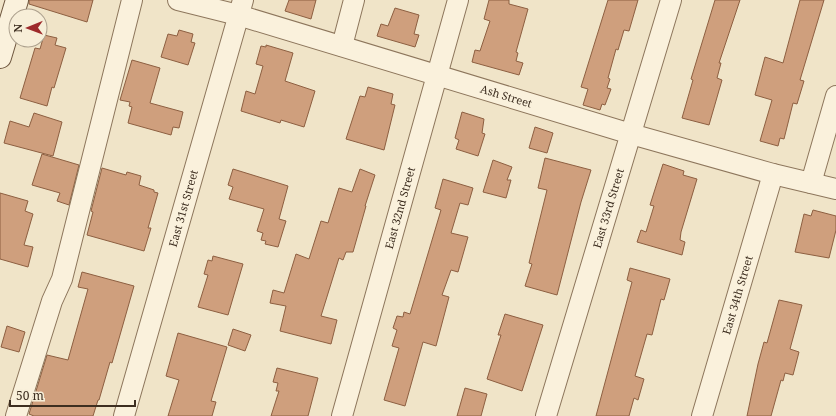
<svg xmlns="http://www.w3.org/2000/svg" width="836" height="416" viewBox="0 0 836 416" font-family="'Noto Serif',serif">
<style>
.building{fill:#cf9f7d;stroke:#8d5f41}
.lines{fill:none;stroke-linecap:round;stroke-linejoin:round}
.street-casing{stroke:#8d765c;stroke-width:22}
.secondary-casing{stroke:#6f573f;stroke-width:24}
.street{stroke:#faf1dc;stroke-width:20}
.secondary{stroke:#faf1dc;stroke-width:22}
.labels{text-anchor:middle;stroke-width:4;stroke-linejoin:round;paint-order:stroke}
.street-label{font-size:11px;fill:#3d2e20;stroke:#f7eed8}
</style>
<rect width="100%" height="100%" fill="#f0e4c8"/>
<g class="building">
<polygon points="29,0 93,0 87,22 29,4"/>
<polygon points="289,0 316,0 311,19 285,11"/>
<polygon points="489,0 509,0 509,4 528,9 516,52 518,53 516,61 523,63 519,75 472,62 475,50 480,51 490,21 484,19"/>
<polygon points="608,0 638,0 629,31 624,30 618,50 616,49 608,78 610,79 607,88 611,89 605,105 602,104 600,110 583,105 588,89 581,87"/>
<polygon points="715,0 740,0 719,63 721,63 717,78 722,80 709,125 682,118 693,80 691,79"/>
<polygon points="800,0 824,0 800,80 804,81 797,104 793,103 784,139 780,138 778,146 760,141 772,100 755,95 765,57 783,63"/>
<polygon points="395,8 419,15 414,34 419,35 415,47 377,36 381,24 388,26"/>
<polygon points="179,30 193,34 191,42 195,43 188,65 161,57 168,34 177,36"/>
<polygon points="44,35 57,38 55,45 66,48 54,88 52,87 47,106 20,98 35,48 40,49"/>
<polygon points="266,45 293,53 285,81 315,91 304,127 281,120 280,123 241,111 246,91 255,94 263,66 256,64 261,46 266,47"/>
<polygon points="132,60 160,68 150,103 183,112 179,128 173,127 171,135 128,123 132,107 129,106 130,102 120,100"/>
<polygon points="368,87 393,94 391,104 395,105 384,150 346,139 360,96 365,97"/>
<polygon points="462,112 484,119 482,133 485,134 478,156 456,149 459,140 455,138"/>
<polygon points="34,113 62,122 53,156 4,143 10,121 29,127"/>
<polygon points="535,127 553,133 547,153 529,148"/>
<polygon points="42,154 79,165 69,205 57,201 60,193 32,185"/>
<polygon points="545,158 591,170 581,202 557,295 525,286 532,264 529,263 547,190 538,188"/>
<polygon points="493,160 512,167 507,180 511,180 506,198 483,192"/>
<polygon points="663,164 684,171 683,175 697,179 681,232 680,240 685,242 682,255 637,242 641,230 646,232 654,206 650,205"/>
<polygon points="102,168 126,175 127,172 141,176 139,185 154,190 154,192 158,193 148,228 151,228 144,251 87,235 93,212 91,211"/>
<polygon points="233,169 288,186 279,219 286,221 278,247 265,244 266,241 261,240 263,233 257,231 264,209 229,199 233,187 228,185"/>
<polygon points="360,169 375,175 365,206 366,206 353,252 346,252 343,260 339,258 321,316 337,320 331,344 280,331 286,306 270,303 273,290 284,293 296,254 309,259 321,221 328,223 339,188 352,192"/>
<polygon points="443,179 473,188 468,205 460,203 451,233 468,237 458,272 451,270 442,295 449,297 436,346 423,342 405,406 384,400 399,348 392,346 397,330 393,328 397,316 403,317 404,312 410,314 441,210 435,208"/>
<polygon points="0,193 28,201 25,211 33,214 24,245 33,247 28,267 0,259"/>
<polygon points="813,210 836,216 836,230 829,258 795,252 804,214 811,216"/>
<polygon points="213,256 243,264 228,315 198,307 208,275 204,274 208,260 212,261"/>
<polygon points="630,268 670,279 664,300 661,299 652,335 647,334 635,376 644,379 638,400 634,398 629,416 596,416 632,282 627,280"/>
<polygon points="82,272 134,286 112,363 110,362 99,400 98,400 93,416 34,416 29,414 47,355 68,360 88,289 78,287"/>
<polygon points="779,300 802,305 790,349 799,352 793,375 785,373 783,381 781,380 771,416 747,416 758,364 764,342 767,343"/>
<polygon points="505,314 543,325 522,391 487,379 501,335 498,335"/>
<polygon points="7,326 25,332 19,352 1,347"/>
<polygon points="233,329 251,335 245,351 228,345"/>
<polygon points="178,333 227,347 211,401 216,402 212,416 168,416 179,380 166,376"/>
<polygon points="277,368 318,378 308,416 271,416 279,391 276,391 278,383 273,382"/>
<polygon points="465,388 487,394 481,416 457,416"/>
</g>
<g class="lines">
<g class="street-casing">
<g id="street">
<path id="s1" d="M178 0 238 15 631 134 773 174 836 189"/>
<polyline points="342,46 354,0"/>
<polyline points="811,183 836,96"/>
<polyline points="16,416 52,301 62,279 132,0"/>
<path id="s2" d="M124 416 243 0"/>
<path id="s3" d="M342 416 458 0"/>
<path id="s4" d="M546 416 671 0"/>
<path id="s5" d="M702 416 773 174"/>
</g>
</g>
<g class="secondary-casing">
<polyline id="secondary" points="0,57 17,0"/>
</g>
<use href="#street" class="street"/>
<use href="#secondary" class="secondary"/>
</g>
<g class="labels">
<g class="street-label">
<text dy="4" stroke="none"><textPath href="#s1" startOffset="342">Ash Street</textPath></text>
<text dy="4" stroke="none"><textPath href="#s2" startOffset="216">East 31st Street</textPath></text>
<text dy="4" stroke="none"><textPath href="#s3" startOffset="216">East 32nd Street</textPath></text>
<text dy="4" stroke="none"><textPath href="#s4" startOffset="217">East 33rd Street</textPath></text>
<text dy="4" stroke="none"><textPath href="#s5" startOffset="126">East 34th Street</textPath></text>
</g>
</g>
<g transform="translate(28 28) rotate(269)"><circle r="19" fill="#f7eed8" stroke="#ada18e"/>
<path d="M0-3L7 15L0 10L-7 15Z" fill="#9e2a2b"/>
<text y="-6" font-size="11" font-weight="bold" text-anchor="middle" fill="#3d2e20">N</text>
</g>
<path d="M10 400v6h125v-6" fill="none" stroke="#3d2e20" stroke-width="2"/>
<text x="16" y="400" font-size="12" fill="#3d2e20" stroke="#f7eed8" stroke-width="3" paint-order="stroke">50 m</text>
</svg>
